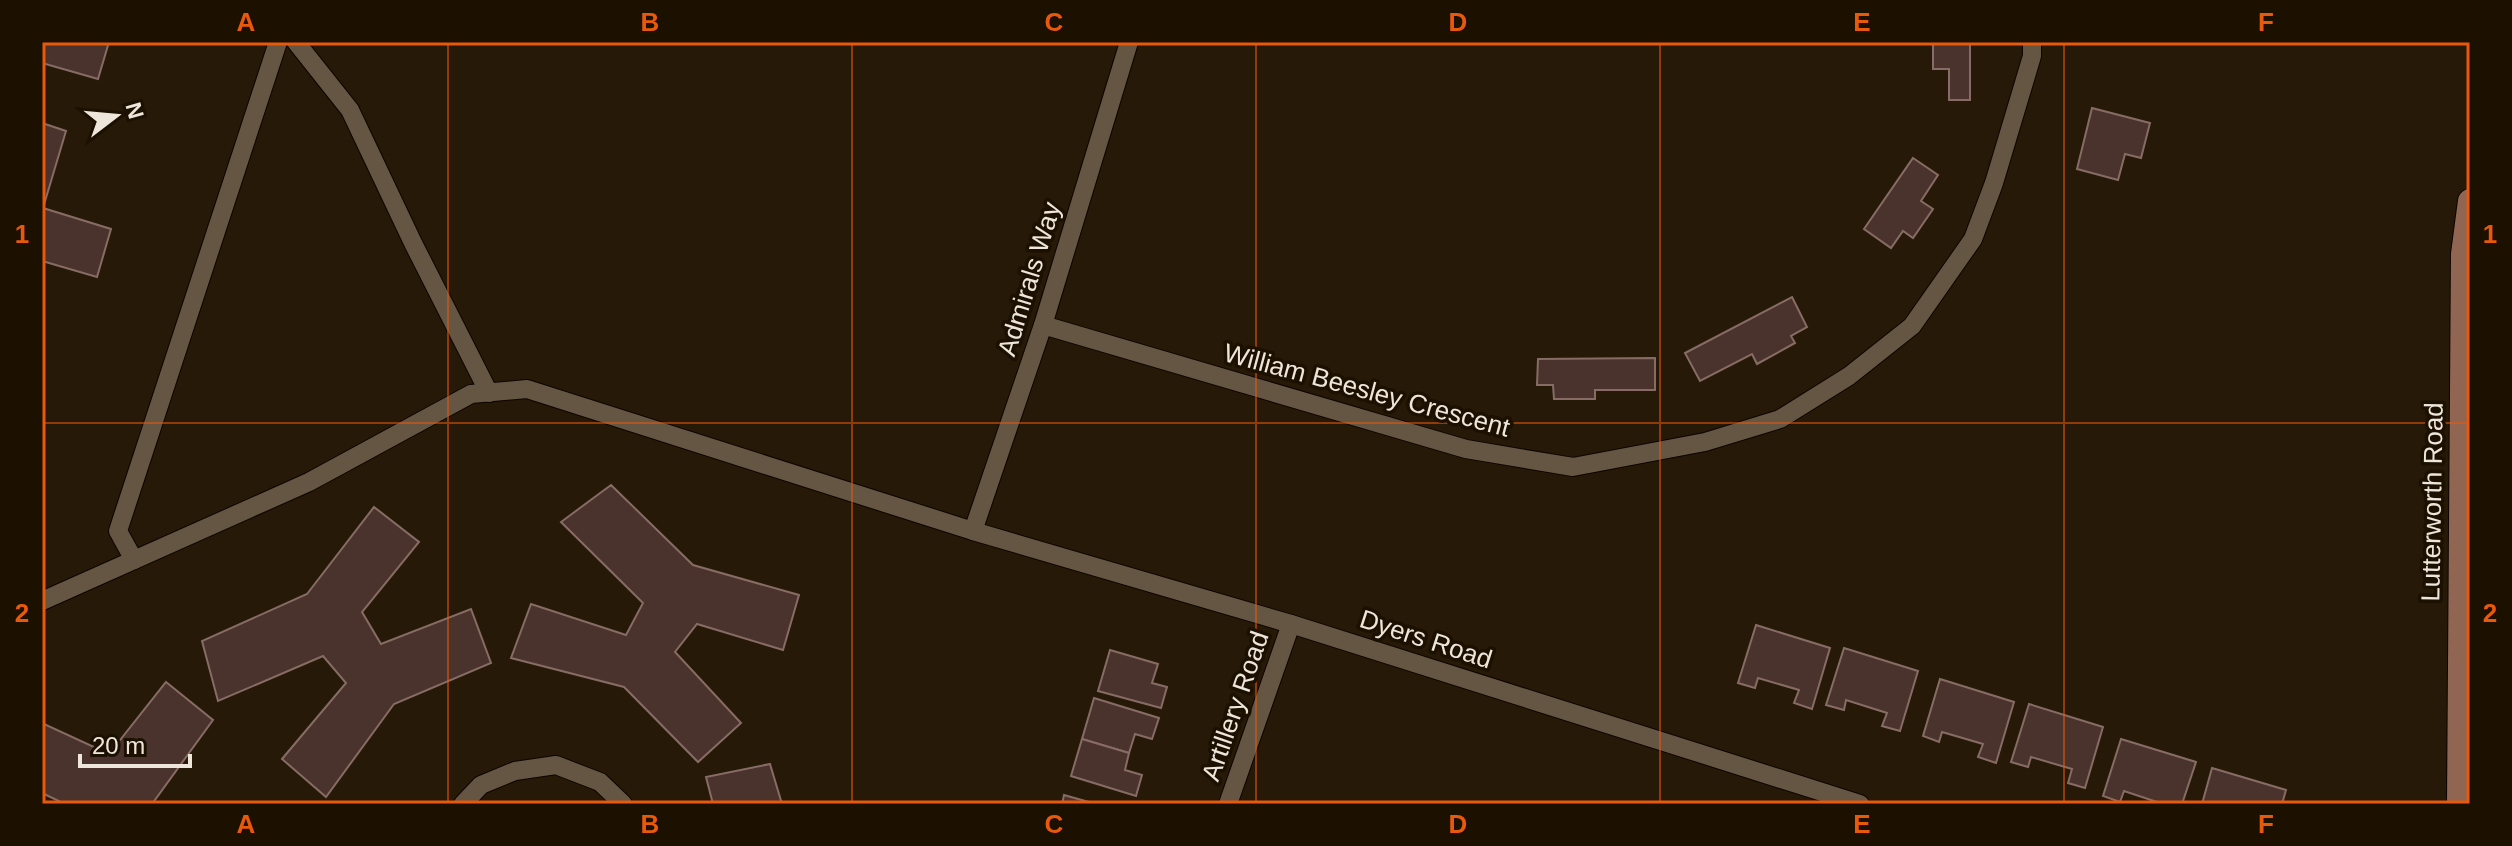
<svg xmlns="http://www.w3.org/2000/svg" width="2512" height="846" viewBox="0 0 2512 846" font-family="Helvetica,sans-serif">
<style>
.building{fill:#4a332c;stroke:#876c65;stroke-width:2}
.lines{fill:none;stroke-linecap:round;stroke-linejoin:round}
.lane-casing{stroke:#0e0400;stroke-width:20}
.secondary-casing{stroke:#0e0400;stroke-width:26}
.lane{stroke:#655643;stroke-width:18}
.secondary{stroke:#906652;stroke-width:24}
.grid{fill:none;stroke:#e8590c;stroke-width:2;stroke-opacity:0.55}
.labels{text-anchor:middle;stroke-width:7;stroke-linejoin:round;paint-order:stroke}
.street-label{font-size:26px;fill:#efe6db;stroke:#1c1001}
.neatline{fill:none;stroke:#e8590c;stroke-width:3}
.grid-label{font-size:26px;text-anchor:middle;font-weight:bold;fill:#e8590c}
</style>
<rect width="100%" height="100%" fill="#261907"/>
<g class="building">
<polygon points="42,42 109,42 98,79 42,63"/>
<polygon points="1933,42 1970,42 1970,100 1949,100 1949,69 1933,69"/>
<polygon points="2092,108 2150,123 2141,158 2125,154 2118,180 2077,169"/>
<polygon points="42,123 66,131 43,208 111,229 97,277 42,261"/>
<polygon points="1913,158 1938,175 1921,201 1933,209 1913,238 1903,231 1891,248 1864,229"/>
<polygon points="1792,297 1807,327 1791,336 1795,343 1757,364 1752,354 1700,381 1685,353"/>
<polygon points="1655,358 1655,390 1595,390 1595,399 1554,399 1553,385 1537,385 1538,359"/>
<polygon points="611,485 693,565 799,595 783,650 697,624 675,652 741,723 698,762 624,687 511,658 531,604 626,635 643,603 561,522"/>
<polygon points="374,507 419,542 362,612 381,644 471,609 491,663 394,704 326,797 282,759 346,683 323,656 218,701 202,641 307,594"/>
<polygon points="1756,625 1830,648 1812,709 1794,703 1799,690 1758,678 1755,688 1738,683"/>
<polygon points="1844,648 1918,671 1900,731 1882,726 1887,713 1846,700 1844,710 1826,705"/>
<polygon points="1110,650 1158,664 1152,683 1167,687 1161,708 1098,691"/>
<polygon points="1940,679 2014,702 1996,763 1978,757 1983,744 1942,732 1939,742 1923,736"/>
<polygon points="166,682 213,720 152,804 65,804 42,793 42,723 109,754"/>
<polygon points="1094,698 1159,718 1152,739 1135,734 1129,753 1082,739"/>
<polygon points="2029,704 2103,727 2085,788 2068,783 2072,769 2031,757 2028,767 2011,762"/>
<polygon points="1082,739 1129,753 1125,770 1142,775 1136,796 1071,776"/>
<polygon points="2121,739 2196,762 2182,804 2163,804 2124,791 2120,802 2103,796"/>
<polygon points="770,764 782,804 713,804 706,777"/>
<polygon points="2212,768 2286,790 2282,804 2202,804"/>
<polygon points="1064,795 1096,804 1062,804"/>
</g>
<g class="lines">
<g class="lane-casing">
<g id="lane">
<polyline points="296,42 350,110 413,243 489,393"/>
<polyline points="1043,325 1466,449 1573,467 1705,442 1780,419 1849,376 1912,326 1973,239 1994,183 2032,56 2032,42"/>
<polyline points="973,531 1043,325 1129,42"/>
<polyline points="134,560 118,531 278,42"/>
<polyline points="42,601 309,482 471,394 527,389 973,531 1291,624 1860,804"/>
<polyline points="463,804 481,785 515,771 556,765 600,782 623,804"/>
<polyline points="1228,804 1291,624"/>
</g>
</g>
<g class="secondary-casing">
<polyline id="secondary" points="2459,804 2463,254 2470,201"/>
</g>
<use href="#lane" class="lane"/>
<use href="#secondary" class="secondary"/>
</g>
<path class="grid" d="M448 42V804M852 42V804M1256 42V804M1660 42V804M2064 42V804M42 423H2470"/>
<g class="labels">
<g class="street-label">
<text transform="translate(1029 279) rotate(-73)" y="9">Admirals Way</text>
<text transform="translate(1367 390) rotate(15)" y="9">William Beesley Crescent</text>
<text transform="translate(2432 502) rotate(-89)" y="9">Lutterworth Road</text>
<text transform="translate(1426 639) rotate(18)" y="9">Dyers Road</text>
<text transform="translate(1235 706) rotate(-71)" y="9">Artillery Road</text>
</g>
</g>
<rect width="2512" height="846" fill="none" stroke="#1c1001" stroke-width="88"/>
<g transform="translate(116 116) rotate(74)" stroke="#1c1001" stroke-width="6" paint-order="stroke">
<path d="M0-6L14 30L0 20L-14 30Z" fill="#efe6db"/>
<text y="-12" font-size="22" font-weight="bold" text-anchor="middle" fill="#efe6db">N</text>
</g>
<path d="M80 754v12h110v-12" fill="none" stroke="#efe6db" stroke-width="4"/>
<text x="92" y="754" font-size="24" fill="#efe6db" stroke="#1c1001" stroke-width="6" paint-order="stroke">20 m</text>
<rect x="44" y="44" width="2424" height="758" class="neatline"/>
<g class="grid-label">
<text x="246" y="31">A</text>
<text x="650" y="31">B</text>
<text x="1054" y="31">C</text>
<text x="1458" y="31">D</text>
<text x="1862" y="31">E</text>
<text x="2266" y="31">F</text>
<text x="22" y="243">1</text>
<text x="2490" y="243">1</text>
<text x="22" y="622">2</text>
<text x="2490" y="622">2</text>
<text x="246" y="833">A</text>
<text x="650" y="833">B</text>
<text x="1054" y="833">C</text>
<text x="1458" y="833">D</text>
<text x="1862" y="833">E</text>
<text x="2266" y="833">F</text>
</g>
</svg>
